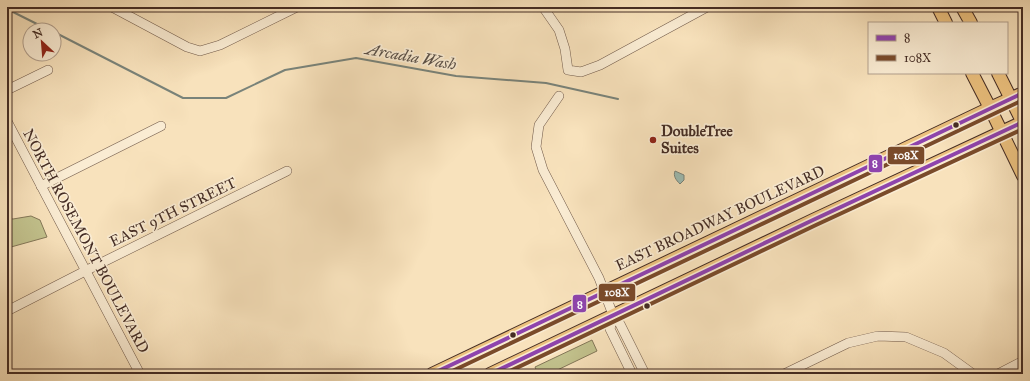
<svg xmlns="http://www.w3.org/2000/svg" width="1030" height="381" viewBox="0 0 1030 381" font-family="'IM FELL Great Primer',serif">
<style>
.green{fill:#c2c28d;stroke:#837758}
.water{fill:#9dbdb4;stroke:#79837a}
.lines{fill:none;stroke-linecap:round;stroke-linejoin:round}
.stream{stroke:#79837a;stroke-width:2}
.minor-casing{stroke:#715a4a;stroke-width:10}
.major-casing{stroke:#442c24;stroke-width:14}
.minor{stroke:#faecd3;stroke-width:9}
.major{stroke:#ecc17e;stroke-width:12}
.bus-1-casing{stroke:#faecd3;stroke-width:7}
.bus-2-casing{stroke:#faecd3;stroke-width:7}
.bus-1{stroke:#8e44ad;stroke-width:4}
.bus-2{stroke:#7a4b2a;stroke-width:4}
.bus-dot{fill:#442c24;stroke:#faecd3;stroke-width:1.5}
.poi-dot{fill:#8f2418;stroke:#faecd3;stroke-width:1.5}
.labels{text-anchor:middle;stroke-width:3.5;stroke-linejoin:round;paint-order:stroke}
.poi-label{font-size:15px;font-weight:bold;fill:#442c24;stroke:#faecd3;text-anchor:start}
.street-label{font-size:15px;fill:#442c24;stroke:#faecd3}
.water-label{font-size:16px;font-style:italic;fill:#5a5048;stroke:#faecd3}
.line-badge{stroke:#faecd3;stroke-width:1.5}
.badge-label{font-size:11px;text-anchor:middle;font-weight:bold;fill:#fff}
</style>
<rect width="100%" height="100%" fill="#f8e2bc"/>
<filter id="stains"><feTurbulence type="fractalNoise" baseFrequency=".005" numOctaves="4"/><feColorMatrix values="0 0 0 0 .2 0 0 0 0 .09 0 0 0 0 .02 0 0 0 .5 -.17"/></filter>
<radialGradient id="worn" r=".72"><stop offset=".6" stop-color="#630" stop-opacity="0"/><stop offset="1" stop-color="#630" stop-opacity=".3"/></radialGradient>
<g class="green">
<polygon points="31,216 40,220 47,237 11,247 7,232 7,218 13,219"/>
<polygon points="592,340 597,351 549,374 545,374 543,372 538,374 535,367"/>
</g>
<path class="water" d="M675 171 684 175V180L680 184C676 180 673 176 675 171Z"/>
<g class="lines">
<g class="stream">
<polyline points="7,9 49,30"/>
<polyline points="54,32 183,98 226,98 285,70 356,58 456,76 546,83 618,99"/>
</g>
<g class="minor-casing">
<g id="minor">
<polyline points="112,7 187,47 200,51 220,45 297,7"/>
<polyline points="543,7 559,30 565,49 568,70 581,72 600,65 707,7"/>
<polyline points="7,90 48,70"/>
<polyline points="559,96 539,125 536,147 543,170 599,278 613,315"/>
<polyline points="7,121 140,374"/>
<polyline points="41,186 161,126"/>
<polyline points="7,311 95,266 287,171"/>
<polyline points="632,374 610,329 613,315 620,324 645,374"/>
<polyline points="784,374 848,343 878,336 906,337 944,353 973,374"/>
<polyline points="998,374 1023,361"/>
</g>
</g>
<g class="major-casing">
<g id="major">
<polyline points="938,7 946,23"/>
<polyline points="962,7 971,23"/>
<polyline points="972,73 990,108 1023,176"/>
<polyline points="998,73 1023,123"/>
<polyline points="432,374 990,108 1023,93"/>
<polyline points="490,374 813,220 1023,122"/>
</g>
</g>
<use href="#minor" class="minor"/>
<use href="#major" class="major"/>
<g class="bus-1-casing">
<g id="bus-1">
<polyline points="432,374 1023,93"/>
<polyline points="490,374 813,220 1023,122"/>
</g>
</g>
<g class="bus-2-casing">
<g id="bus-2">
<polyline points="446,374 1023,100"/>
<polyline points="504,374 816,225 1023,129"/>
</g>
</g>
<use href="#bus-1" class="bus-1"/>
<use href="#bus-2" class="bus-2"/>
</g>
<g class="bus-dot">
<circle cx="956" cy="125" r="3.5"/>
<circle cx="647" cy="306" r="3.5"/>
<circle cx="513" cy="335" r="3.5"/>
</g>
<circle class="poi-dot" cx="653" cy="140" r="4"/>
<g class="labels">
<g class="poi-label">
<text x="661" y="136">DoubleTree<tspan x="661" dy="17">Suites</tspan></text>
</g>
<g class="street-label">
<text transform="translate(173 212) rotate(-26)" y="5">EAST 9TH STREET</text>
<text transform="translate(720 218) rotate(-25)" y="5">EAST BROADWAY BOULEVARD</text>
<text transform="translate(86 241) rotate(62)" y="5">NORTH ROSEMONT BOULEVARD</text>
</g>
<g class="water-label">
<text transform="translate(411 56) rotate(10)" y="6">Arcadia Wash</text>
</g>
</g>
<g class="line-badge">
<rect x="887" y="146" width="38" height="19" rx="4" fill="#7a4b2a"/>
<rect x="868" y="154" width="15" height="19" rx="4" fill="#8e44ad"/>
<rect x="598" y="283" width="38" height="19" rx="4" fill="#7a4b2a"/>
<rect x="572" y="294" width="15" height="19" rx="4" fill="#8e44ad"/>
</g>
<g class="badge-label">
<text x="906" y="159">108X</text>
<text x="875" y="167">8</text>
<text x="617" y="296">108X</text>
<text x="580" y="308">8</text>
</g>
<rect width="1030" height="381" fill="none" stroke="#f8e2bc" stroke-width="24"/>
<rect x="8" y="8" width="1014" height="365" fill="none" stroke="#442c24" stroke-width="2"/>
<rect x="12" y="12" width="1006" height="357" fill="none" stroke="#442c24"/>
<rect x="868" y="22" width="140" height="52" fill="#faecd3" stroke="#b19f8d"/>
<rect x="876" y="35" width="20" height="6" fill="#8e44ad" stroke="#b19f8d"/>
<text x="904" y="42" font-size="12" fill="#442c24">8</text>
<rect x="876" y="55" width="20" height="6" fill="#7a4b2a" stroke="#b19f8d"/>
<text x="904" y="62" font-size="12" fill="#442c24">108X</text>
<g transform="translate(42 42) rotate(334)"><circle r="19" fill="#faecd3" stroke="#b19f8d"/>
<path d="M0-3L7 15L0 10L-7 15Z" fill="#8f2418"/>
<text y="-6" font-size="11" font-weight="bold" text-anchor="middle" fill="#442c24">N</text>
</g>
<rect width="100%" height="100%" filter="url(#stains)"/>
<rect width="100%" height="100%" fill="url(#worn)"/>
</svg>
